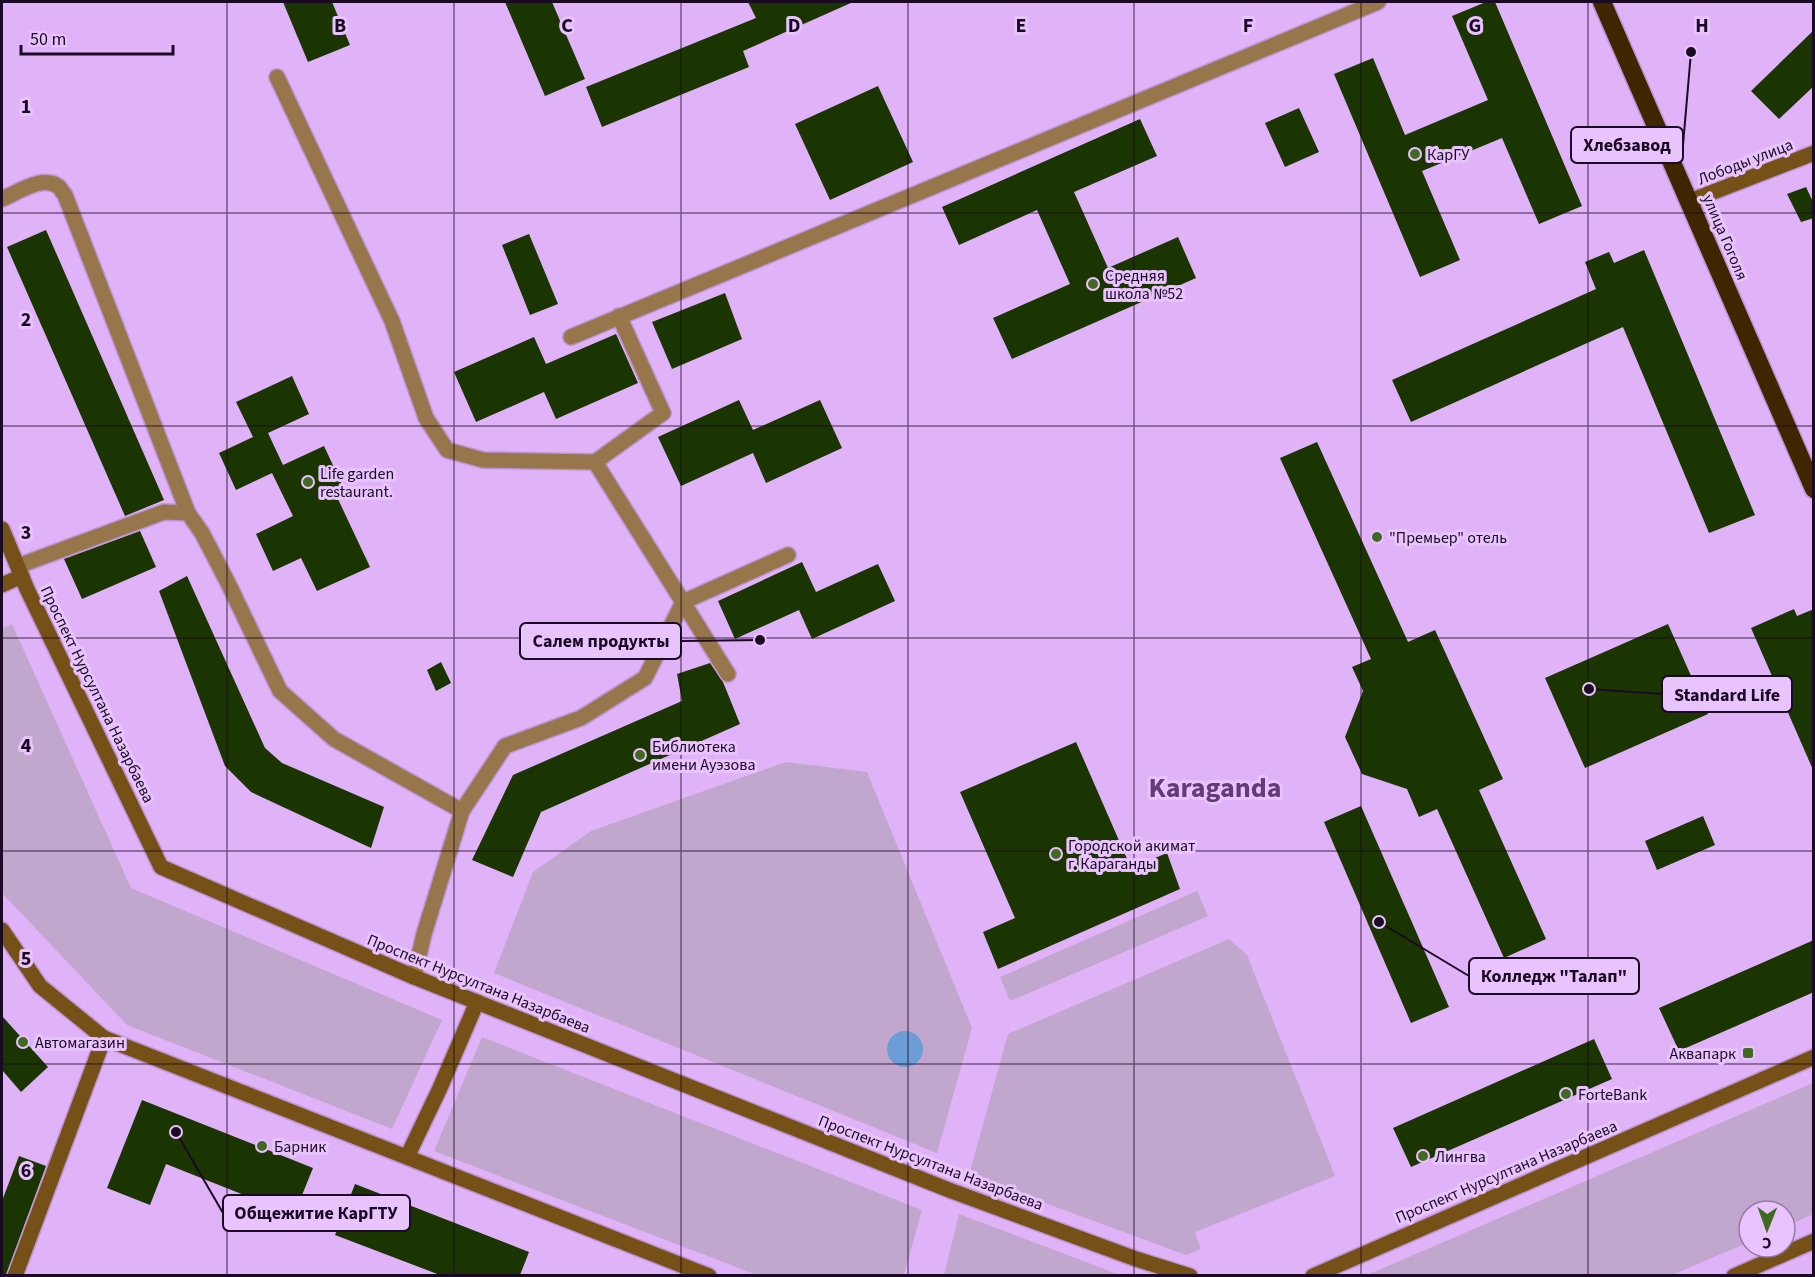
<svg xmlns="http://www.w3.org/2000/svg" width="1815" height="1277" viewBox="0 0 1815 1277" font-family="'Source Sans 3',sans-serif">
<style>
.green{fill:#c1a7ce}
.water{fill:#6d9dd6}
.building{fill:#1a3402}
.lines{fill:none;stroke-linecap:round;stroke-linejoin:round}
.street-casing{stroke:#bd94d2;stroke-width:18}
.secondary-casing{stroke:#bd94d2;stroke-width:18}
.highway-casing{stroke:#bd94d2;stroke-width:21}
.street{stroke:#97764b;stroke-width:15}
.secondary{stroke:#765117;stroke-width:15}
.highway{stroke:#3f2600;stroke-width:18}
.grid{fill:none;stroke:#1b0a23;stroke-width:1.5;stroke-opacity:0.55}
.poi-dot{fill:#426924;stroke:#e8c3fc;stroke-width:2}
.labels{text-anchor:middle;stroke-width:6;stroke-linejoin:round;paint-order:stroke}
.poi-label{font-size:16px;fill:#1b0a23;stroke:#e8c3fc;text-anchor:start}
.street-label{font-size:16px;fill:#1b0a23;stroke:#e8c3fc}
.town-label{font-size:28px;font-weight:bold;fill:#643a77;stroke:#e8c3fc}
.grid-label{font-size:20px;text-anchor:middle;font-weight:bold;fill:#1b0a23;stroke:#e8c3fc;stroke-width:6;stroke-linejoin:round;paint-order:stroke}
.leader{fill:none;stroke:#1b0a23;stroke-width:2}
.callout-dot{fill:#1b0a23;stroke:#e8c3fc;stroke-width:2}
.callout{fill:#e8c3fc;stroke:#1b0a23;stroke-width:2}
.callout-label{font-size:18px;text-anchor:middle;font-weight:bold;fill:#1b0a23}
</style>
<rect width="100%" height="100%" fill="#e0b2f8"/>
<g class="green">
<polygon points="12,624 131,888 442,1020 392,1129 127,1025 2,893 2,629"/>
<polygon points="786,762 867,772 972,1028 937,1153 494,973 533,872 591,831"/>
<polygon points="1197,891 1208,916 1010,1001 1000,977"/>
<polygon points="1229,939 1247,955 1335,1176 1195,1232 1201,1249 1186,1255 969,1175 1008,1034"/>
<polygon points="482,1037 922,1210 904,1275 757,1275 434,1151"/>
<polygon points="1813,1083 1813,1214 1785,1227 1785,1211 1749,1211 1749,1242 1672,1275 1367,1275"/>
<polygon points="959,1214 1120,1275 944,1275"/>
</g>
<circle class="water" cx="905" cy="1049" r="18"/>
<g class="building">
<polygon points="283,2 332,2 350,45 308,62"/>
<polygon points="505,2 552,2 585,79 545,96"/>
<polygon points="748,2 853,2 743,51 749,67 602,127 586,87 756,18"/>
<polygon points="1486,2 1495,2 1582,206 1539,224 1502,138 1422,171 1460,260 1420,277 1334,74 1373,58 1405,135 1488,100 1452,16"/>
<polygon points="1814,30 1814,86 1779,119 1751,91"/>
<polygon points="878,86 913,162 830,200 795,124"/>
<polygon points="1299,108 1319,152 1285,167 1265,123"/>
<polygon points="1140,119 1157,156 1074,192 1108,268 1178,237 1196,278 1012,359 993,318 1070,284 1037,210 959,245 942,207"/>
<polygon points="1806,187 1814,204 1814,218 1801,222 1787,194"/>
<polygon points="46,230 164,500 125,516 7,247"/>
<polygon points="529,234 558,304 530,315 502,245"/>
<polygon points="1644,250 1755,515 1709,533 1623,327 1411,422 1392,380 1596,289 1585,262 1609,252 1614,263"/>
<polygon points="725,293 742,339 672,369 652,322"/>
<polygon points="616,334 638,383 556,419 544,392 476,422 454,372 534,337 546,364"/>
<polygon points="292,376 309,414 268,433 283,465 324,446 346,493 337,497 370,567 317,591 301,558 273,571 256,534 293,516 272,473 236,490 219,453 253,437 236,402"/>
<polygon points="739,400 753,430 820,400 842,448 766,483 753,453 681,486 658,437"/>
<polygon points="1317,442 1408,642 1435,630 1503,779 1479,790 1546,939 1504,958 1437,809 1419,817 1407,789 1362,774 1345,737 1363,691 1352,667 1371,659 1280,458"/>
<polygon points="140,531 156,567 82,599 64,559"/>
<polygon points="802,562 816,592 878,564 895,601 812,639 799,610 735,639 718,601"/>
<polygon points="187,576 265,748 282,763 384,807 371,848 251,792 225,766 159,591"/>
<polygon points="1794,609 1797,616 1814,609 1814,772 1751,628"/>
<polygon points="1668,624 1708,714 1585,768 1545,678"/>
<polygon points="441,662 451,683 436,691 427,670"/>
<polygon points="710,663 723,682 740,724 541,812 513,877 472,860 513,775 682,701 677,674"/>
<polygon points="1076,742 1131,868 1167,853 1180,889 998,969 983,932 1015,918 960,792"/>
<polygon points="1361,806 1449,1007 1411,1023 1324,822"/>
<polygon points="1703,816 1715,845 1657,870 1645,841"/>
<polygon points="1814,940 1814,992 1679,1051 1659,1008"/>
<polygon points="2,1016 48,1067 21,1092 2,1070"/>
<polygon points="1594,1039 1612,1079 1411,1167 1393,1128"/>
<polygon points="142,1100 313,1168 294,1215 166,1164 150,1205 107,1188"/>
<polygon points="19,1156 46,1166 6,1275 2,1275 2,1201"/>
<polygon points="355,1184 529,1252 520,1275 440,1275 335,1235"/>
</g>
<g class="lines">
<g class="street-casing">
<g id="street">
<polyline points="277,77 392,321 426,418 447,450 483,460 595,462"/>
<path d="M2 199C17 193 43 174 59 187 61 189 63 193 65 195L188 513"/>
<polyline points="619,316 663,413 595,462 728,674"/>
<polyline points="571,337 1378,2"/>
<polyline points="18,566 164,512 188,513 202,533 228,583 280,691 334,739 462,811"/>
<polyline points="414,977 424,934 462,811 505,746 581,718 645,678 683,602 788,555"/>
</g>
</g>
<g class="secondary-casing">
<g id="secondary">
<polyline points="1690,201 1814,153"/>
<polyline points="2,529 27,589 161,867 414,977 949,1190 1136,1259 1190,1276"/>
<polyline points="2,585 22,576"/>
<polyline points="2,930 40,986 104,1038 709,1276"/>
<polyline points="407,1157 440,1088 477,1002"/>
<polyline points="15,1276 104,1038"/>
<polyline points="1313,1276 1814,1057"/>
<polyline points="1734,1276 1814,1241"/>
</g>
</g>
<g class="highway-casing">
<polyline id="highway" points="1602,2 1814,489"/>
</g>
<use href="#street" class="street"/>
<use href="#secondary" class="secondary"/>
<use href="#highway" class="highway"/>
</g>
<path class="grid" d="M227 2V1276M454 2V1276M681 2V1276M908 2V1276M1134 2V1276M1361 2V1276M1588 2V1276M2 213H1814M2 426H1814M2 638H1814M2 851H1814M2 1064H1814"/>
<g class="poi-dot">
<circle cx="1415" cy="154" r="6"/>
<circle cx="1093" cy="284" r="6"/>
<circle cx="308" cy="482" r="6"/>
<circle cx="1377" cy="537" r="6"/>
<circle cx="640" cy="755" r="6"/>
<circle cx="1056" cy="854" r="6"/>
<circle cx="23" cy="1042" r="6"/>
<rect x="1742" y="1047" width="12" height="12" rx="3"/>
<circle cx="1566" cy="1094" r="6"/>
<circle cx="262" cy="1146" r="6"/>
<circle cx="1423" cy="1156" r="6"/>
</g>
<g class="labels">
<g class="poi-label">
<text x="1427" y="160">КарГУ</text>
<text x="1105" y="281">Средняя<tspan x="1105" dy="18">школа №52</tspan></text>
<text x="320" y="479">Life garden<tspan x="320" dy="18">restaurant.</tspan></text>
<text x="1389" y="543">"Премьер" отель</text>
<text x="652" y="752">Библиотека<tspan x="652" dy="18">имени Ауэзова</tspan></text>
<text x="1068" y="851">Городской акимат<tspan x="1068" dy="18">г. Караганды</tspan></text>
<text x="35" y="1048">Автомагазин</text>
<text x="1736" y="1059" text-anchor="end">Аквапарк</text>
<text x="1578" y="1100">ForteBank</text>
<text x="274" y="1152">Барник</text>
<text x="1435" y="1162">Лингва</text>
</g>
<g class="street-label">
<text transform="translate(1745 161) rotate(-21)" y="6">Лободы улица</text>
<text transform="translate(1726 237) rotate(67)" y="6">улица Гоголя</text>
<text transform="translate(98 694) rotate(64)" y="6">Проспект Нурсултана Назарбаева</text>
<text transform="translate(479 983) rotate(22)" y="6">Проспект Нурсултана Назарбаева</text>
<text transform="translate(931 1162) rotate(21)" y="6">Проспект Нурсултана Назарбаева</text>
<text transform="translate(1506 1171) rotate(-23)" y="6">Проспект Нурсултана Назарбаева</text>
</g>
<g class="town-label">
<text x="1215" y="797">Karaganda</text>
</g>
</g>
<g class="grid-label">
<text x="340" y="32">B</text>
<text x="567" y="32">C</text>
<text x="794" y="32">D</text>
<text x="1021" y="32">E</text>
<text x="1248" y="32">F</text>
<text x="1475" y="32">G</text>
<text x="1702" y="32">H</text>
<text x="26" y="113">1</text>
<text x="26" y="326">2</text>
<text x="26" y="539">3</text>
<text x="26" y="752">4</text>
<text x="26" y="965">5</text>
<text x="26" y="1177">6</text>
</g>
<path class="leader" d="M1691 52L1683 145M760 640L681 641M1589 689L1662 694M1379 922L1469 976M176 1132L223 1213"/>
<g class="callout-dot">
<circle cx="1691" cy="52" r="6"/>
<circle cx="760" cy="640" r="6"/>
<circle cx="1589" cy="689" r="6"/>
<circle cx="1379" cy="922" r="6"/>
<circle cx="176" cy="1132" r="6"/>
</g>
<g class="callout">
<rect x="1571" y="127" width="112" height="36" rx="6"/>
<rect x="520" y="623" width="161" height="36" rx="6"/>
<rect x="1662" y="676" width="130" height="36" rx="6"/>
<rect x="1469" y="958" width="170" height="36" rx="6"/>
<rect x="223" y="1195" width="187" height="36" rx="6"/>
</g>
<g class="callout-label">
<text x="1627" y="151">Хлебзавод</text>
<text x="601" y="647">Салем продукты</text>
<text x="1727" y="701">Standard Life</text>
<text x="1554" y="982">Колледж "Талап"</text>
<text x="316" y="1219">Общежитие КарГТУ</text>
</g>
<rect width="1815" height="1277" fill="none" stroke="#1b0a23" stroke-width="6"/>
<g transform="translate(1767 1229) rotate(181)"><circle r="28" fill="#e8c3fc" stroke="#9679a5" stroke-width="1.5"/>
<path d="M0-4.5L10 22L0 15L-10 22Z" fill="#426924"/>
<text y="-9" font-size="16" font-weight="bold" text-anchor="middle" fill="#1b0a23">С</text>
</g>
<path d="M21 45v9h152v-9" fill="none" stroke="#1b0a23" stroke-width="3"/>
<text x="30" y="45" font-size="18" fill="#1b0a23" stroke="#e8c3fc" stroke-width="4.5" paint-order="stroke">50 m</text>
</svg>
